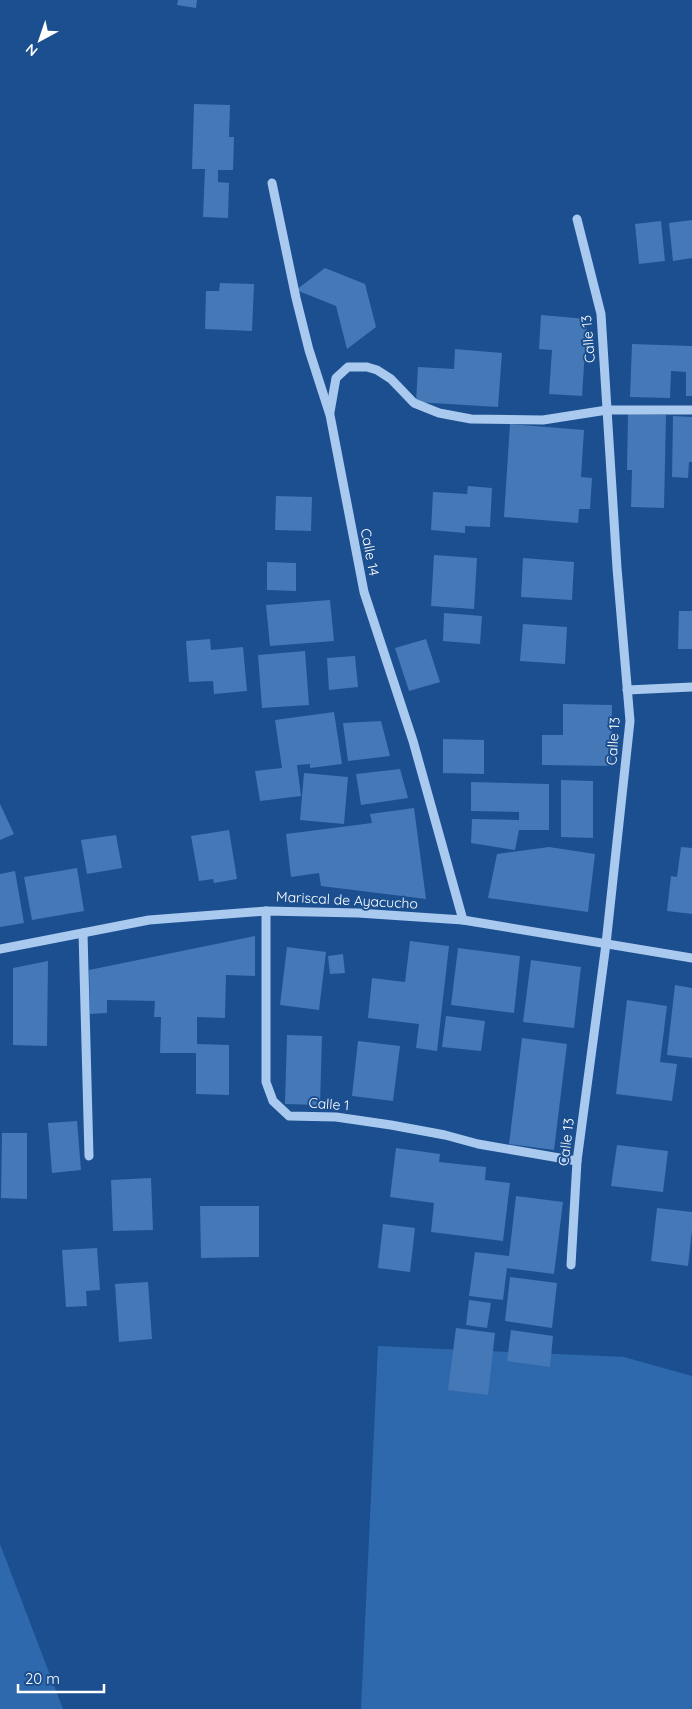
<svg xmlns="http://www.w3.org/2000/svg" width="692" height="1709" viewBox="0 0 692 1709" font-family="Quicksand,sans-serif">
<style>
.green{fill:#2e69ad}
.building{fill:#4478b7}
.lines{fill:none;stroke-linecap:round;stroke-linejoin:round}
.minor{stroke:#a9c9ee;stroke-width:9}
.labels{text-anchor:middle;stroke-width:4;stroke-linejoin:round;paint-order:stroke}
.street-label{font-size:14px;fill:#fff;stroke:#1b4f8f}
</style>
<rect width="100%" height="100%" fill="#1b4f8f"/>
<g class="green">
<polygon points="378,1346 624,1357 692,1376 692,1709 361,1709"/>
<polygon points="0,1544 63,1709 0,1709"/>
</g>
<g class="building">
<polygon points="178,0 197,0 196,8 177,5"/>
<polygon points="194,104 230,105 229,137 234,137 233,170 218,170 218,182 229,183 228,218 203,217 205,169 192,169"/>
<polygon points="692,220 692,258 673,261 669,223"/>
<polygon points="661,221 665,261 639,264 635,224"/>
<polygon points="325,268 365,284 376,327 347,349 336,306 296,290"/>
<polygon points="220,283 254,284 252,331 205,329 206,291 219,291"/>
<polygon points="541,315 587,319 582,396 549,394 552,350 539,349"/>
<polygon points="632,344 692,346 692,396 686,396 686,372 671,371 670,398 630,397"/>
<polygon points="455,349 502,353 498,407 416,402 418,367 454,369"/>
<polygon points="628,414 666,415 664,508 631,507 632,470 627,470"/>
<polygon points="673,416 692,417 692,462 689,462 688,478 672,477"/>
<polygon points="510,424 584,430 581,477 592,478 590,509 579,509 578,523 504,517"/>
<polygon points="468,486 492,488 490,527 465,526 465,533 431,530 433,492 467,494"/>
<polygon points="276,496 312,497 311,531 275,530"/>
<polygon points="434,555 477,558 474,609 431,606"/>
<polygon points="523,558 574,562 572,600 521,597"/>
<polygon points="267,562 296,563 296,591 267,590"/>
<polygon points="330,600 334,641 270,646 266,605"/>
<polygon points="679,611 692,611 692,649 678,649"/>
<polygon points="444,613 482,616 480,644 443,641"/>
<polygon points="523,624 567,627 565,664 520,661"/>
<polygon points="210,639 211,650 243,647 247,691 214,694 213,681 189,682 186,641"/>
<polygon points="426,639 440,682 409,691 395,648"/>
<polygon points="305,651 309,705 262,708 258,655"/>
<polygon points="355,656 358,687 329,690 327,658"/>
<polygon points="563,704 612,705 611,766 542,765 542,735 563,735"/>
<polygon points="334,712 342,764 310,768 310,764 297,765 301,796 260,801 255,771 282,768 275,720"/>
<polygon points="381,721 390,756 348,761 343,723"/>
<polygon points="443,739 484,740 484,774 443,773"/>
<polygon points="400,769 408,798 361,805 356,774"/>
<polygon points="304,773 348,777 344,824 300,820"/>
<polygon points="561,780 593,781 593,838 561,837"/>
<polygon points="471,782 549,784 549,830 519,830 515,850 471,843 472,819 519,820 519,812 471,811"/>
<polygon points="0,804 14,834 0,840"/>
<polygon points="414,808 426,899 321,886 319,873 291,877 286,834 372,823 370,814"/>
<polygon points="229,830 237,879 214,883 213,879 199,881 191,836"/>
<polygon points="116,835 122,868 87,874 81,840"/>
<polygon points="549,847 595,854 588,912 488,898 497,854"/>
<polygon points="681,847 692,848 692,914 667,911 671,876 677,877"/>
<polygon points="77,868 84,911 32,920 24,877"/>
<polygon points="15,871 24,923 0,927 0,874"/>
<polygon points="255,936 255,976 226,975 225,1018 197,1017 197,1044 229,1045 229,1095 196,1094 196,1053 160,1053 161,1017 154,1017 155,1001 107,1000 107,1013 90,1014 89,970"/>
<polygon points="410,941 449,946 437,1051 416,1048 419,1024 368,1018 372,978 405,982"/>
<polygon points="287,947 326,952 319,1010 280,1005"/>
<polygon points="458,948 520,956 514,1013 451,1005"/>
<polygon points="343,954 345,973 330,974 328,956"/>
<polygon points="531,960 581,967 574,1028 523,1022"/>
<polygon points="48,961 47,1046 13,1045 13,968"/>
<polygon points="675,985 692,988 692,1058 667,1055"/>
<polygon points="627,1000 667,1006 660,1062 677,1064 672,1101 616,1094"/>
<polygon points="446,1016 485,1021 481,1051 442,1047"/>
<polygon points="287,1035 322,1036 320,1105 285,1104"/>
<polygon points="522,1038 567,1044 554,1150 509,1144"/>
<polygon points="358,1041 400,1046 393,1101 352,1096"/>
<polygon points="77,1121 81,1170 52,1173 48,1123"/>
<polygon points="2,1133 27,1133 27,1199 1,1198"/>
<polygon points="617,1145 668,1151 663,1192 611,1186"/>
<polygon points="396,1148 440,1154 439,1162 486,1167 485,1180 510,1183 503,1241 431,1232 434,1203 390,1197"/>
<polygon points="151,1178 153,1230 113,1231 111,1180"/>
<polygon points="516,1196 563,1202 554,1274 507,1268 503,1300 469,1296 475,1252 509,1256"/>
<polygon points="200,1206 259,1206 259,1257 201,1258"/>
<polygon points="657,1208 692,1212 692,1230 688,1266 651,1261"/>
<polygon points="383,1224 415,1228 410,1272 378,1268"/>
<polygon points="97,1248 100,1290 86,1291 87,1306 66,1307 62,1250"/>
<polygon points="510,1277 557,1283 552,1328 505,1321"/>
<polygon points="148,1282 152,1339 119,1342 115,1284"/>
<polygon points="469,1300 491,1303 487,1328 466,1325"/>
<polygon points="456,1328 495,1333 488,1395 448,1390"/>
<polygon points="511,1330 553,1336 550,1367 507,1361"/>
</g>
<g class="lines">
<g class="minor">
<polyline points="272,183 296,298 309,350 330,415 364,592 413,741 463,920"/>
<polyline points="330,412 336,378 348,367 367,367 377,370 391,379 414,403 439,413 471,419 543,420 607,410 692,410"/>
<polyline points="627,690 692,687"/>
<polyline points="266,911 266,1082 273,1101 289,1116 336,1117 391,1125 445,1135 478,1144 577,1161"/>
<polyline points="83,933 89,1156"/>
<polyline points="0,949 149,920 266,911 358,913 463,920 692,958"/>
<polyline points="571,1265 577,1161 606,944 630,721 617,568 601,314 577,219"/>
</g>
</g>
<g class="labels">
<g class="street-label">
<text transform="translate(588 339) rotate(-95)" y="5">Calle 13</text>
<text transform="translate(370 552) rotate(79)" y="5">Calle 14</text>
<text transform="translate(613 741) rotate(-86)" y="5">Calle 13</text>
<text transform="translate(347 900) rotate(3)" y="5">Mariscal de Ayacucho</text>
<text transform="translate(329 1104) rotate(4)" y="5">Calle 1</text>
<text transform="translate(566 1142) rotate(-83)" y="5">Calle 13</text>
</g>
</g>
<g transform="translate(40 40) rotate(220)" stroke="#1b4f8f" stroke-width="4" paint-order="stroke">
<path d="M0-4L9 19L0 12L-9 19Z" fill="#ffffff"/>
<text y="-8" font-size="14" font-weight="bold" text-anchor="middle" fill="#ffffff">N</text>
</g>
<path d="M18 1684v8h86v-8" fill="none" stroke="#ffffff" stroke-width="2.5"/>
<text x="25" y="1684" font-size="15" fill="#ffffff" stroke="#1b4f8f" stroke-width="4" paint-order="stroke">20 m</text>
</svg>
